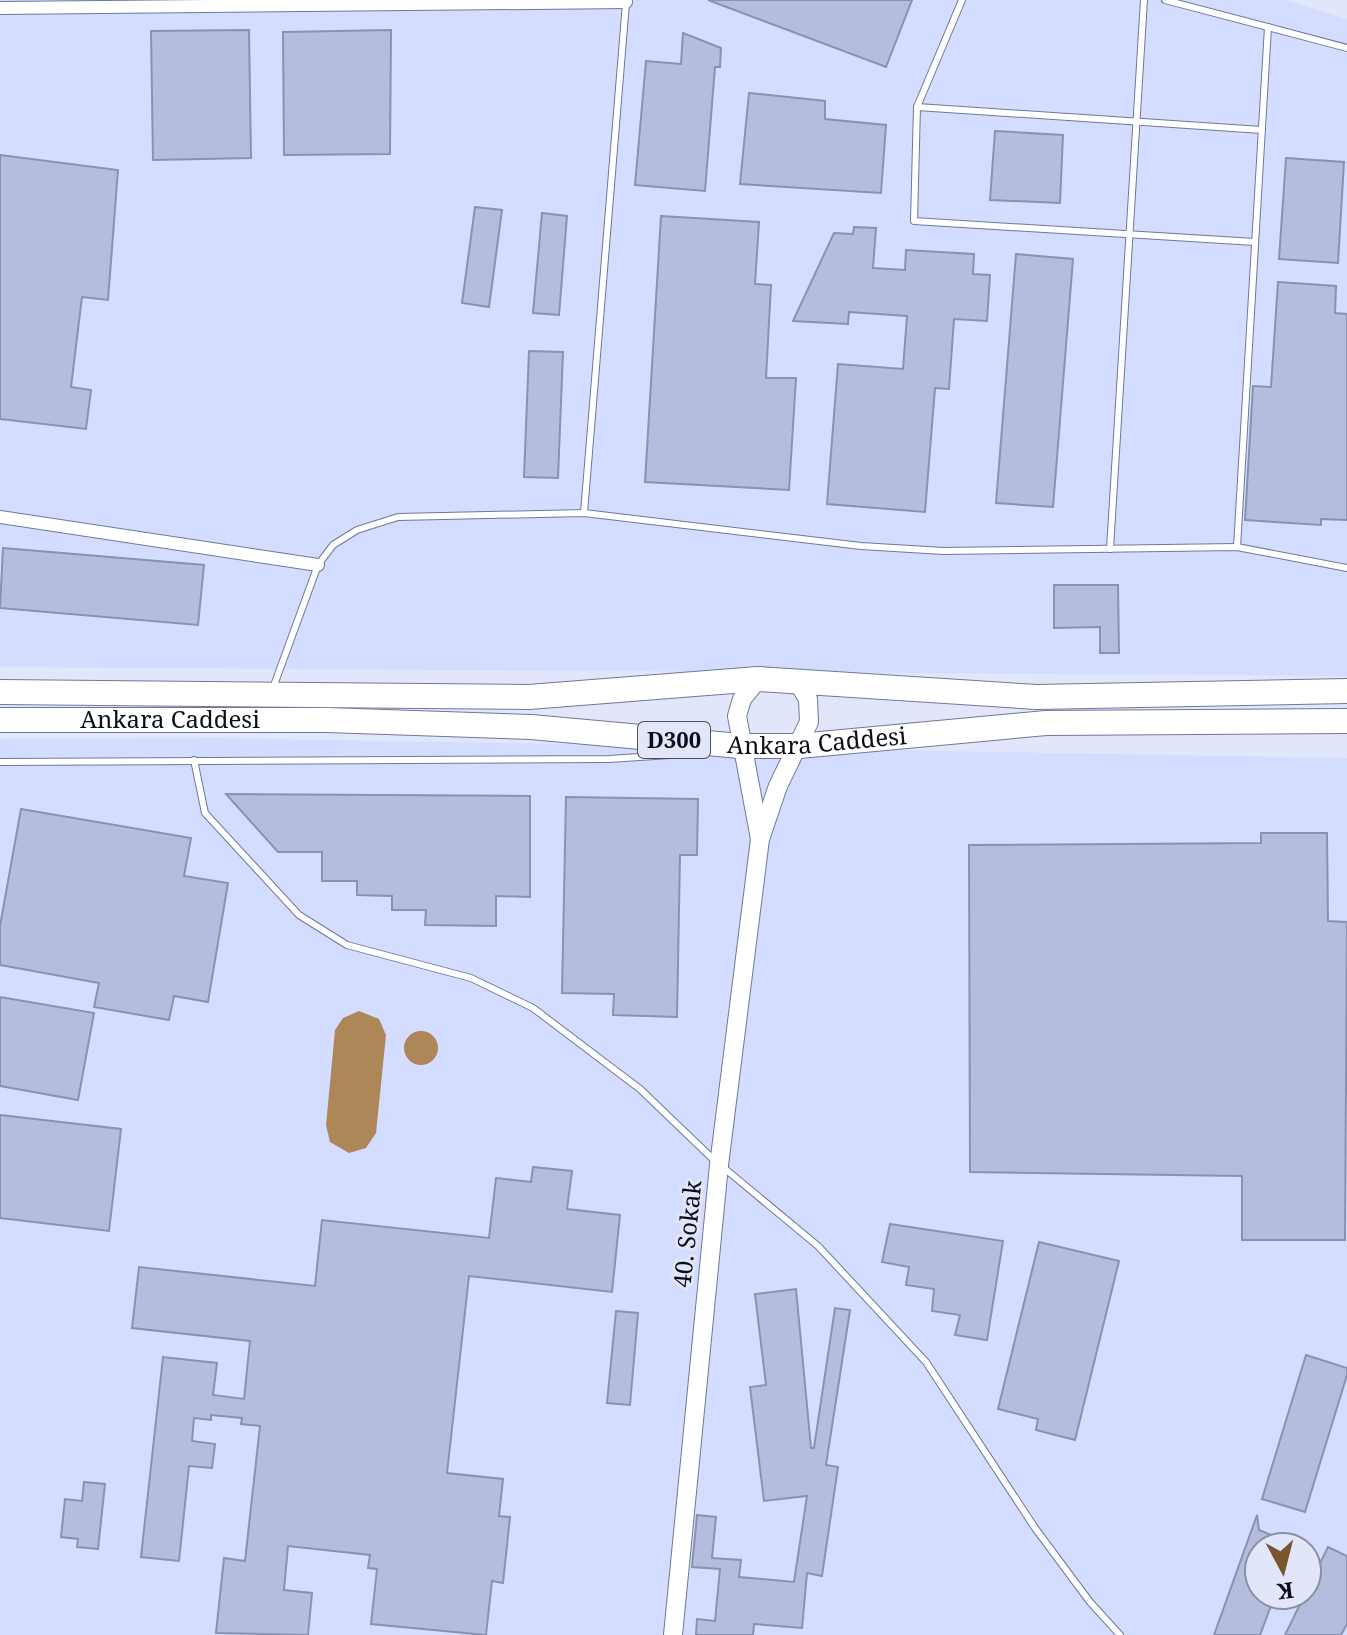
<svg xmlns="http://www.w3.org/2000/svg" width="1347" height="1635" viewBox="0 0 1347 1635" font-family="'Noto Serif',serif">
<style>
.built{fill:#d4ddff;fill-rule:evenodd}
.water{fill:#ad8758}
.building{fill:#b5bddf;stroke:#8a91b2;stroke-width:2}
.lines{fill:none;stroke-linecap:round;stroke-linejoin:round}
.lane-casing{stroke:#717897;stroke-width:8}
.street-casing{stroke:#717897;stroke-width:14}
.secondary-casing{stroke:#717897;stroke-width:20}
.highway-casing{stroke:#717897;stroke-width:26}
.lane{stroke:#fff;stroke-width:6}
.street{stroke:#fff;stroke-width:12}
.secondary{stroke:#fff;stroke-width:18}
.highway{stroke:#fff;stroke-width:24}
.labels{text-anchor:middle;stroke-width:6;stroke-linejoin:round;paint-order:stroke}
.shield{fill:#e1e6fb;stroke:#4b4f5d;stroke-width:2}
.shield-label{font-size:22px;font-weight:bold;fill:#0b0e19}
.street-label{font-size:24px;fill:#0b0e19;stroke:#e1e6fb}
</style>
<rect width="100%" height="100%" fill="#e1e6fb"/>
<g class="built">
<polygon points="0,0 1285,0 1347,19 1347,676 0,667"/>
<path d="M217 738 1347 758V1635H0V739ZM1259 1547H1307V1595H1259Z"/>
</g>
<g class="water">
<polygon points="359,1011 379,1019 386,1035 376,1133 366,1148 349,1153 330,1142 326,1125 335,1030 343,1018"/>
<circle cx="421" cy="1048" r="17"/>
</g>
<g class="building">
<polygon points="708,0 912,0 886,67"/>
<polygon points="249,30 251,158 153,160 151,31"/>
<polygon points="391,30 390,154 284,155 283,32"/>
<polygon points="683,33 721,48 720,67 715,67 705,191 635,185 646,61 681,64"/>
<polygon points="749,93 825,101 825,119 886,125 881,193 740,184"/>
<polygon points="995,131 1063,135 1060,203 990,200"/>
<polygon points="0,155 118,170 108,300 82,297 71,387 91,390 86,429 0,419"/>
<polygon points="1286,158 1344,162 1338,263 1279,259"/>
<polygon points="475,207 502,210 489,307 462,303"/>
<polygon points="542,213 567,216 559,315 533,313"/>
<polygon points="661,216 759,222 755,284 771,285 766,378 796,378 789,490 645,482"/>
<polygon points="854,227 876,228 873,268 905,270 906,250 974,254 973,274 990,275 987,321 954,319 949,389 935,388 925,512 827,504 838,364 903,369 907,316 849,312 848,324 793,321 834,233 853,234"/>
<polygon points="1016,254 1073,259 1053,507 996,503"/>
<polygon points="1278,282 1336,286 1335,313 1347,314 1347,520 1321,519 1321,525 1245,520 1253,386 1271,387"/>
<polygon points="529,351 563,352 558,478 524,477"/>
<polygon points="3,548 204,565 198,625 0,608"/>
<polygon points="1054,585 1118,585 1119,653 1100,653 1100,627 1054,628"/>
<polygon points="226,794 530,796 530,897 496,896 496,926 425,925 426,910 392,910 392,896 357,895 357,881 322,881 322,852 278,852"/>
<polygon points="566,797 698,799 697,855 680,855 677,1017 613,1015 614,994 562,993"/>
<polygon points="21,809 191,838 184,876 228,883 208,1002 174,996 169,1020 94,1007 99,983 0,965 0,926"/>
<polygon points="1261,833 1327,833 1328,921 1347,922 1345,1240 1242,1240 1242,1176 970,1172 969,845 1261,843"/>
<polygon points="0,997 94,1013 78,1100 0,1086"/>
<polygon points="0,1115 121,1129 109,1231 0,1218"/>
<polygon points="533,1167 572,1171 567,1209 620,1215 612,1292 469,1276 447,1473 503,1479 499,1516 510,1517 503,1583 492,1581 486,1635 371,1624 377,1569 368,1568 370,1555 288,1546 284,1590 312,1593 308,1635 216,1633 224,1558 245,1561 260,1426 241,1424 242,1418 211,1415 211,1420 194,1418 192,1441 215,1444 212,1468 189,1466 179,1561 141,1557 163,1357 217,1363 213,1395 244,1399 250,1341 132,1328 139,1267 315,1286 322,1220 489,1238 496,1178 531,1182"/>
<polygon points="890,1224 1003,1241 987,1340 955,1335 960,1315 932,1311 934,1289 906,1285 909,1267 882,1262"/>
<polygon points="1039,1242 1119,1261 1075,1440 1036,1430 1038,1419 998,1409"/>
<polygon points="796,1289 811,1448 814,1448 835,1308 850,1310 826,1465 838,1467 822,1576 807,1573 802,1628 754,1624 753,1635 696,1635 697,1619 715,1621 720,1569 692,1567 697,1515 716,1517 712,1558 741,1560 739,1577 794,1582 807,1496 764,1501 750,1387 766,1385 755,1294"/>
<polygon points="616,1311 638,1313 630,1405 607,1403"/>
<polygon points="1306,1355 1347,1368 1347,1375 1305,1512 1262,1499"/>
<polygon points="84,1482 105,1484 98,1549 77,1547 78,1539 61,1537 65,1499 82,1501"/>
<polygon points="1257,1515 1259,1530 1301,1547 1259,1547 1259,1595 1275,1595 1260,1635 1214,1635"/>
<polygon points="1328,1547 1347,1556 1347,1624 1341,1635 1285,1635"/>
</g>
<g class="lines">
<g class="lane-casing">
<g id="lane">
<polyline points="962,0 917,107 914,221 1255,242"/>
<polyline points="1165,0 1347,48"/>
<polyline points="917,107 1262,130"/>
<polyline points="584,513 626,3"/>
<polyline points="1237,547 1268,27"/>
<polyline points="1110,549 1144,0"/>
<polyline points="273,688 318,565 333,545 357,530 398,517 584,513 861,546 943,551 1237,547 1347,568"/>
<polyline points="194,760 205,813 299,915 347,945 471,978 533,1008 640,1089 715,1161"/>
<polyline points="0,762 609,759 700,753"/>
<polyline points="724,1168 818,1246 926,1362 1035,1528 1090,1602 1120,1635"/>
</g>
</g>
<g class="street-casing">
<g id="street">
<polyline points="0,8 626,2"/>
<polyline points="0,517 318,565"/>
</g>
</g>
<g class="secondary-casing">
<g id="secondary">
<polyline points="758,679 742,699 737,716 760,839"/>
<polyline points="673,1635 719,1165 760,839 778,786 809,722 808,699 796,679"/>
</g>
</g>
<g class="highway-casing">
<g id="highway">
<polyline points="0,692 529,697 758,679 1036,697 1347,691"/>
<path id="s1" d="M0 720H327L531 727 740 746H799L1046 723 1347 721"/>
</g>
</g>
<use href="#lane" class="lane"/>
<use href="#street" class="street"/>
<use href="#secondary" class="secondary"/>
<use href="#highway" class="highway"/>
</g>
<g class="labels">
<rect class="shield" x="638" y="722" width="72" height="36" rx="6"/>
<g class="shield-label">
<text x="674" y="748">D300</text>
</g>
<g class="street-label">
<text dy="8" stroke="none"><textPath href="#s1" startOffset="170">Ankara Caddesi</textPath></text>
<text dy="8" stroke="none"><textPath href="#s1" startOffset="818">Ankara Caddesi</textPath></text>
<text transform="translate(688 1234) rotate(-84)" y="8">40. Sokak</text>
</g>
</g>
<g transform="translate(1283 1571) rotate(173)"><circle r="38" fill="#e1e6fb" stroke="#8b90a1" stroke-width="2"/>
<path d="M0-6L14 30L0 20L-14 30Z" fill="#78572d"/>
<text y="-12" font-size="22" font-weight="bold" text-anchor="middle" fill="#0b0e19">K</text>
</g>
</svg>
